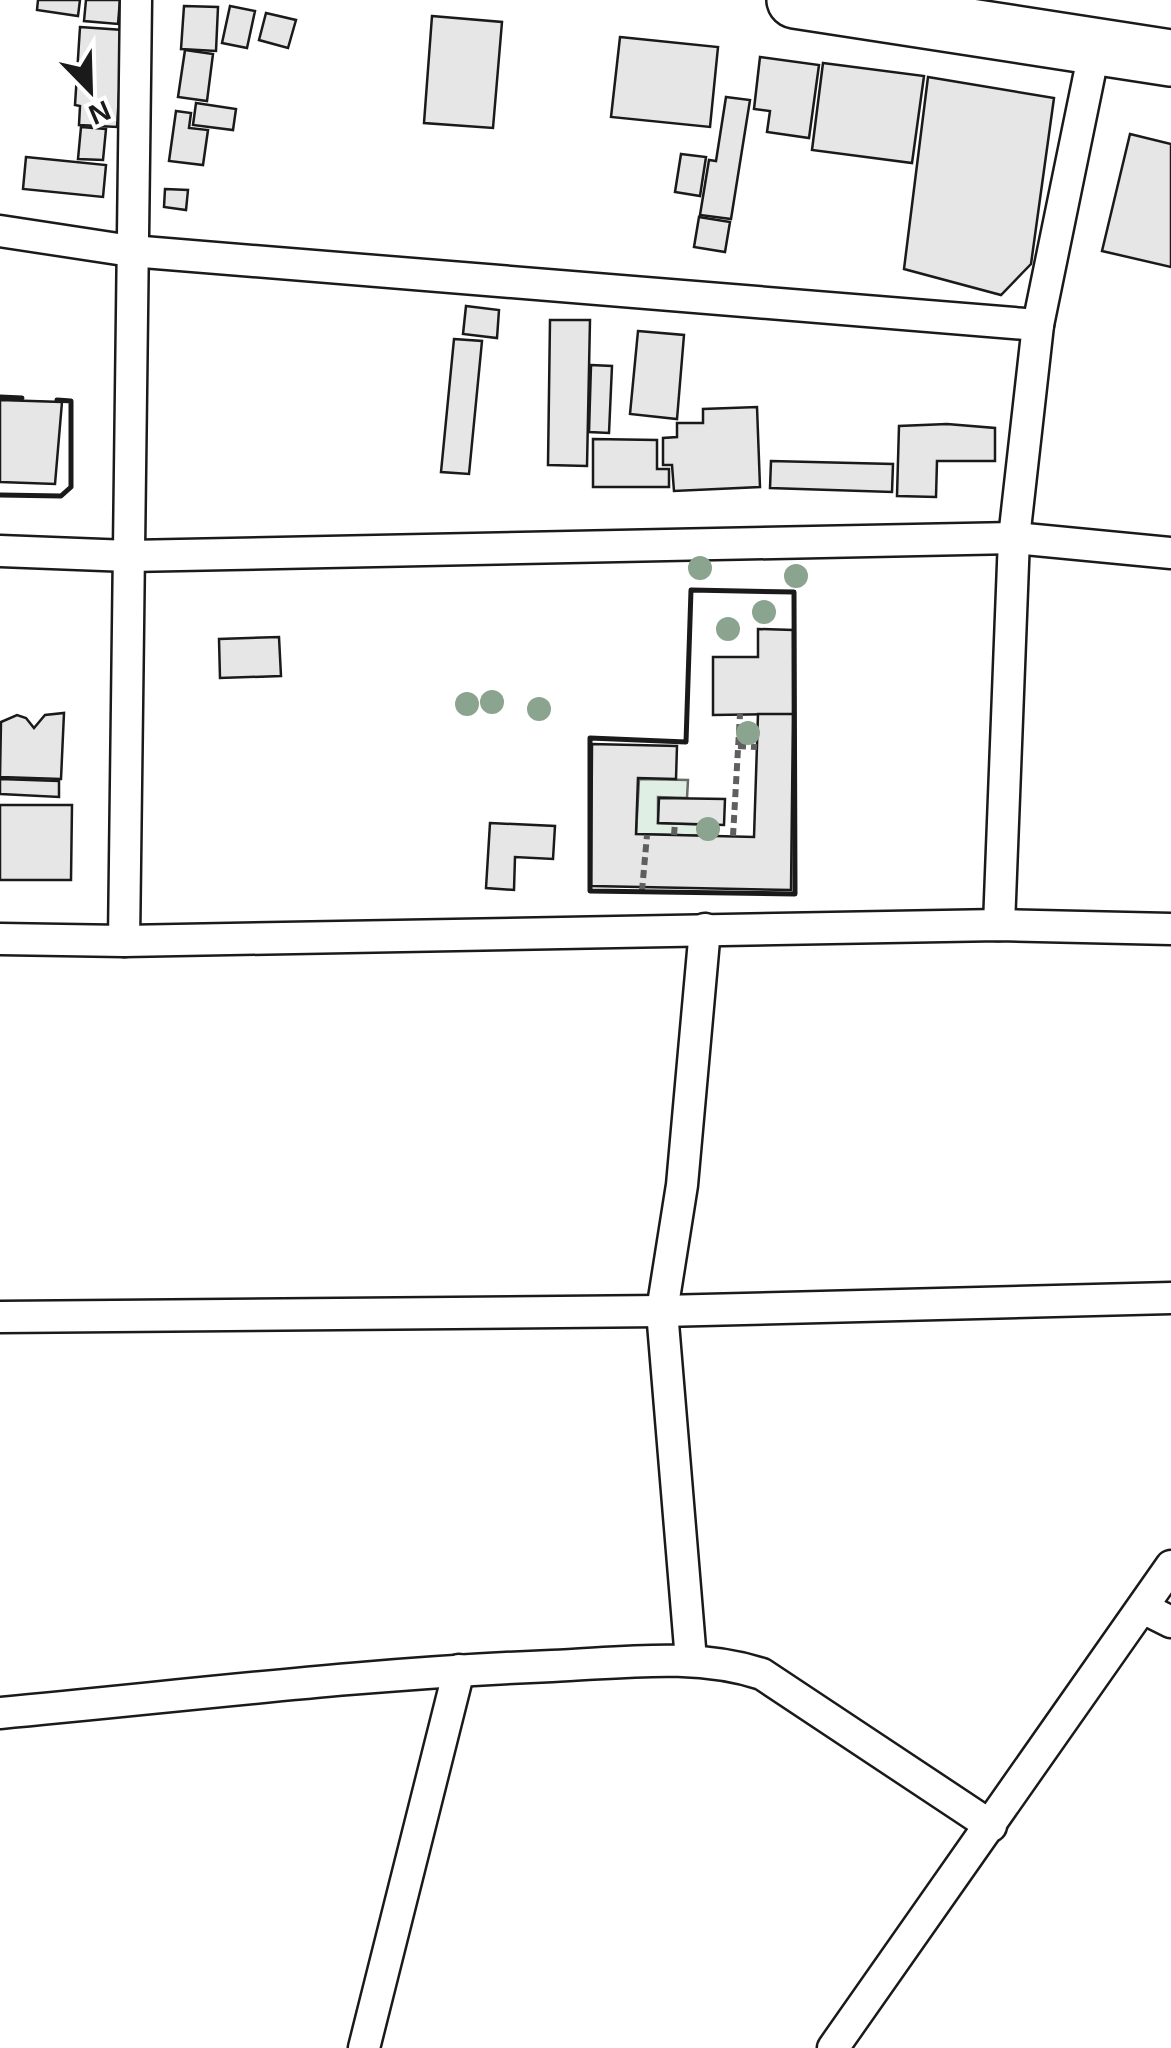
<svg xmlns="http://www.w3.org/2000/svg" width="1171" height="2048" viewBox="0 0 1171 2048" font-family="Helvetica,sans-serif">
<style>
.green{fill:#e0efe3;stroke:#6a6a6a;stroke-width:2.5}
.building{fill:#e6e6e6;stroke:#1a1a1a;stroke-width:2.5}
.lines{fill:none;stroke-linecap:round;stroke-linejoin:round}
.street-casing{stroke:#1a1a1a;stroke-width:35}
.highway-casing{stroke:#1a1a1a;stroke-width:60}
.path{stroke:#5f5f5f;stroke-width:6;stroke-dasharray:8 5;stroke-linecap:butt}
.street{stroke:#fff;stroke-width:30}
.highway{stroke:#fff;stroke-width:55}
.wall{stroke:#1a1a1a;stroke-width:5}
.tree{fill:#8aa48f}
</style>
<rect width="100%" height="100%" fill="#fff"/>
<polygon class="green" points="639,779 688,780 687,798 658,797 658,823 715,825 714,836 636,834"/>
<g class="building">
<polygon points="38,0 80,0 78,16 37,10"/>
<polygon points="86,0 120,0 118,24 84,21"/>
<polygon points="184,6 218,7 216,51 181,49"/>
<polygon points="230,6 255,11 247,48 222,43"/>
<polygon points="266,13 296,20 288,48 259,40"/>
<polygon points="432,16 502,22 493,128 424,123"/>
<polygon points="80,27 123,30 117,127 79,125 80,106 75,105"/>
<polygon points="620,37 718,47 710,127 611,117"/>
<polygon points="185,50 213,54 207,101 178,97"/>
<polygon points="760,57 819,65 809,138 767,132 770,111 754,109"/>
<polygon points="823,63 924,76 912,163 812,150"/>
<polygon points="928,77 1054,98 1031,264 1001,295 904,269"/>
<polygon points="726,97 750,100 731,219 700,215 709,160 716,161"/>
<polygon points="196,103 236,109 233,130 193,125"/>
<polygon points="176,111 191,113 189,128 208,130 203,165 169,161"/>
<polygon points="81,127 106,129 103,160 78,159"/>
<polygon points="1130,134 1171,144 1171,267 1102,251"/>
<polygon points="681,154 706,157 700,196 675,192"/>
<polygon points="26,157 106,165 103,197 23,189"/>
<polygon points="165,189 188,190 186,210 164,207"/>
<polygon points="699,217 730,222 725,252 694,247"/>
<polygon points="466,306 499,310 497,338 463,334"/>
<polygon points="550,320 590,320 587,466 548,465"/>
<polygon points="638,331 684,335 677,419 630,414"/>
<polygon points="454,339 482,341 469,474 441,472"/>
<polygon points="591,365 612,366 609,433 589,432"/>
<polygon points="0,400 62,402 55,484 0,482"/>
<polygon points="757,407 760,487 674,491 672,465 663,465 663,438 677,437 677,423 703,423 703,409"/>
<polygon points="947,424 995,428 995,461 937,461 936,497 897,496 899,426"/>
<polygon points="593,439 657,440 657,469 669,469 669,487 593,487"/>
<polygon points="771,461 893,464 892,492 770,488"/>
<polygon points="758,629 793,630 793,714 713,715 713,657 758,657"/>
<polygon points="279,637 281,676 220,678 219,639"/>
<polygon points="64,713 61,779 0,777 1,722 17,715 26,718 34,728 45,715"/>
<polygon points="758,714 793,714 791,890 591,886 592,744 677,746 676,779 638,778 636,834 754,837"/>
<polygon points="0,779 59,781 59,797 0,794"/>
<polygon points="659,798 725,799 724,825 658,823"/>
<polygon points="0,805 72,805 71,880 0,880"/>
<polygon points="490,823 555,826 553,859 515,857 514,890 486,888"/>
</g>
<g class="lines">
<g class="street-casing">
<g id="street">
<polyline points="0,231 131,251 1038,325"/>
<polyline points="0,551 129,556 1014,538 1171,553"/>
<polyline points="999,925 1014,538 1038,325 1095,47"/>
<polyline points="0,939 124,941 999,925 1171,929"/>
<polyline points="124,941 136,0"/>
<polyline points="0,1317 662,1311 1171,1298"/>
<polyline points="1143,1608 1171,1622"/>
<polyline points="691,1660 662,1311 682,1185 705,929"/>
<path d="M0 1713C184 1696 367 1673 552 1666 622 1663 694 1652 762 1674L991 1826"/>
<polyline points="364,2048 459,1670"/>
<polyline points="833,2048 1171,1566"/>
</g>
</g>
<g class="highway-casing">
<polyline id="highway" points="795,0 1171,58"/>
</g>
<g class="path">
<polyline points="738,746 757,747"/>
<polyline points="674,835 675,823"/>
<polyline points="733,836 740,714"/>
<polyline points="642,891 647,835"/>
</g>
<use href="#street" class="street"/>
<use href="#highway" class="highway"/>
<g class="wall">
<polyline points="0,397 22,398"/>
<polyline points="0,495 61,496 71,487 71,401 57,400"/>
<polygon points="691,590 794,592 795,894 590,891 590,738 686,742"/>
</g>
</g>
<g class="tree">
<circle cx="700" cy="568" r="12"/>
<circle cx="796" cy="576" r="12"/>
<circle cx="764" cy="612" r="12"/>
<circle cx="728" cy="629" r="12"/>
<circle cx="492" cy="702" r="12"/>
<circle cx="467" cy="704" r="12"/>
<circle cx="539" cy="709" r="12"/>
<circle cx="748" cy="733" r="12"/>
<circle cx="708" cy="829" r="12"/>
</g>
<g transform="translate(90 90) rotate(157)" stroke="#ffffff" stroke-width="8" paint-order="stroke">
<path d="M0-8L18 38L0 25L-18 38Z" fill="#1a1a1a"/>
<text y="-15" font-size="28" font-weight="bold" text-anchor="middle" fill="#1a1a1a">N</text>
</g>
</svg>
